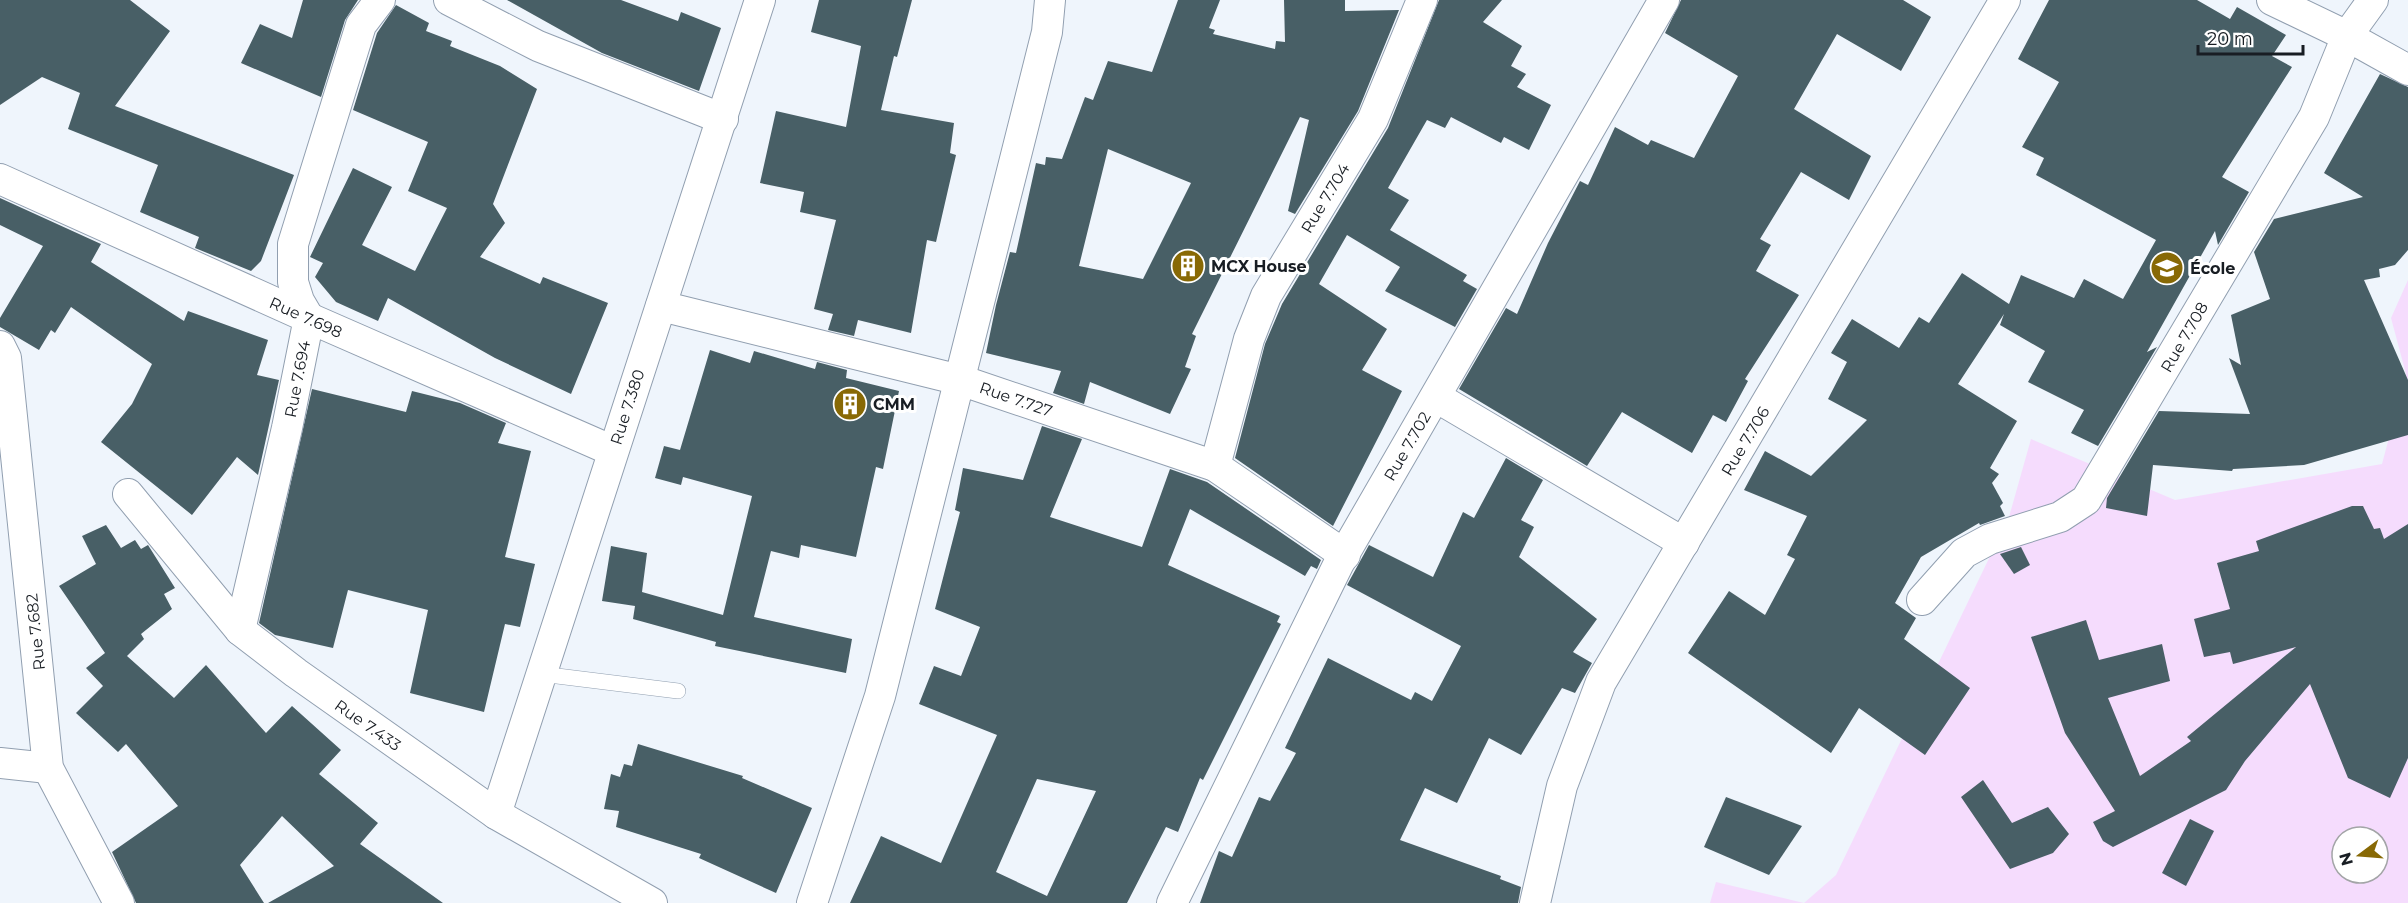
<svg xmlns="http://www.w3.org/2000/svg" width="2408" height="903" viewBox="0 0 2408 903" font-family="Montserrat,sans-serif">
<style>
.green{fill:#f5dcfd;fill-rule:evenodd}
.building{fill:#485f66;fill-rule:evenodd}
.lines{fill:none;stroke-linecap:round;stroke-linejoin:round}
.service-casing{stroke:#919fb0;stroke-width:16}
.minor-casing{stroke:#919fb0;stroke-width:32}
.service{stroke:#fff;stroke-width:15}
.minor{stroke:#fff;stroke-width:30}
.labels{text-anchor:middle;stroke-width:6;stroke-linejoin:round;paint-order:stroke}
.street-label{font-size:16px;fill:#181d23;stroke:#fff}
.poi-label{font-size:16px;font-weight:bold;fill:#181d23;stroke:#fff;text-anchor:start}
</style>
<rect width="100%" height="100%" fill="#eff5fc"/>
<path class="green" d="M2408 280V903H1710L1716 882 1804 903 1836 875 2009 517 2031 439 2175 500 2382 464 2406 374 2391 318ZM2342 837H2378V873H2342Z"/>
<g class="building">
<polygon points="0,0 130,0 170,31 115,106 294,175 261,261 251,271 195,248 199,237 140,212 158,165 68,129 80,93 42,77 0,105"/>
<polygon points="303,0 358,0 345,20 321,97 241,63 260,24 292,38"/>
<polygon points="507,0 621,0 678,21 681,12 721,28 699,91 602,53"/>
<polygon points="819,0 912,0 897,57 894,56 881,110 954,123 950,153 956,155 936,242 927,240 911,333 858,320 854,336 828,330 833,314 814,309 836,220 800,212 804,192 760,183 776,111 846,127 861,46 811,32"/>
<path d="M1178 0H1220L1209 28 1215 30 1213 34 1275 49 1276 41 1285 42 1284 0H1345V11L1399 10 1358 111 1295 214 1288 211 1309 120 1300 117 1192 334 1196 336 1185 367 1191 369 1170 414 1090 382 1084 404 1053 393 1061 371 986 353 996 305 1010 252 1016 253 1036 163 1045 165 1046 157 1062 159 1085 97 1093 100 1108 61 1152 72ZM1108 149 1191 183 1143 279 1079 266Z"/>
<polygon points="1439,0 1502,0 1483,22 1522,46 1511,66 1526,74 1517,87 1551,105 1529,150 1504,137 1501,143 1451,117 1445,128 1427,120 1388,188 1409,200 1390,230 1467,275 1463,281 1477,289 1455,327 1385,291 1400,267 1347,235 1319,284 1387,329 1362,370 1402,391 1333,526 1235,458 1265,344 1282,304 1388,128"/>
<polygon points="1681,0 1903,0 1931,17 1901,71 1837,34 1794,109 1871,156 1849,200 1801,172 1760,239 1771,245 1756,271 1799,295 1745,379 1748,381 1726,422 1713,415 1692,453 1622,412 1587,466 1459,389 1506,308 1517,314 1548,243 1580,181 1588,185 1615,127 1648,145 1651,140 1694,158 1738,76 1665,33"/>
<polygon points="2049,0 2197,0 2230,19 2237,7 2286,35 2272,56 2292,67 2222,177 2249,192 2218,245 2215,231 2147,352 2157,347 2098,446 2071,433 2084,410 2028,382 2045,351 2000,325 2004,314 1958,384 2017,421 1990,468 1999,474 1992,483 2003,503 2000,506 2005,516 1980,525 1979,523 1921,557 1895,603 1916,618 1904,639 1970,688 1925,755 1859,708 1831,753 1688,653 1729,591 1765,615 1795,559 1787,555 1807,516 1744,490 1765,451 1811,476 1867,420 1828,399 1847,362 1831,353 1852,319 1899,348 1919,317 1929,323 1962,273 2009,304 2021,275 2074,298 2084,279 2123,299 2156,240 2036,175 2044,158 2022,147 2059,82 2018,59"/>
<polygon points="396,5 429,23 426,31 452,41 450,46 500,66 537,89 493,204 505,223 480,257 540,284 543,277 608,303 571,394 495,358 388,298 378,321 336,302 315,277 323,263 310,257 353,168 392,187 362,245 415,271 447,208 408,191 428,142 353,110 377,33"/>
<polygon points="2380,74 2408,87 2408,250 2395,265 2379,269 2380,277 2364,280 2408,380 2408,435 2304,465 2233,469 2232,471 2153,465 2147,516 2106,508 2107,498 2159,411 2250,414 2229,358 2241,365 2231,315 2270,299 2254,252 2274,219 2363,197 2324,173"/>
<polygon points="0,198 101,244 91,262 184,321 188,311 268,340 257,375 279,380 258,475 237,457 192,515 101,442 132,404 152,364 71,307 55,333 51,330 39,350 0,327 0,318 43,246 0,225"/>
<polygon points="710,350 750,363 754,351 815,369 817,362 847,370 846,378 899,391 883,469 876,467 856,557 801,545 799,558 771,551 754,617 852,639 846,673 715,646 716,642 633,619 635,606 602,601 611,546 647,553 642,592 723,615 752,496 683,477 681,485 655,478 664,446 680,450"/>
<polygon points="312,389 406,412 412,391 460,403 506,423 498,443 531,451 505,557 535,564 520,627 505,624 484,712 410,693 428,610 348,590 333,648 275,635 259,623"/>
<path d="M1042 426 1082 439 1050 517 1142 547 1170 469 1207 482 1321 560 1317 569 1311 566 1305 576 1190 509 1168 565 1280 616 1277 622 1281 624 1203 780 1200 778 1178 832 1166 827 1127 903H850L881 836 941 863 997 735 919 704 934 666 961 676 980 627 935 609 960 512 955 510 963 468 1023 480ZM1037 779 1096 791 1047 896 996 872Z"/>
<polygon points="1506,458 1543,480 1521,520 1534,527 1519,557 1597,619 1573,652 1592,663 1575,693 1562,688 1521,755 1489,738 1457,803 1425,788 1400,840 1501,876 1500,879 1521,887 1518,903 1200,903 1219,851 1232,857 1259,797 1270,801 1296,753 1285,748 1328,658 1411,700 1415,692 1432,701 1461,646 1347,585 1369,545 1433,577 1463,512 1474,518"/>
<polygon points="2352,506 2363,506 2374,529 2380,528 2384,539 2408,524 2408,758 2390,798 2348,778 2310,684 2245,761 2226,790 2113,847 2103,841 2093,822 2115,811 2065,733 2031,637 2086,620 2099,660 2162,644 2170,681 2108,698 2140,776 2191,741 2187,737 2296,647 2233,664 2230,652 2204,657 2194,619 2230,609 2217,563 2259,551 2256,541"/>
<polygon points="106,525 121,548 135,540 141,549 148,545 175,588 164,594 172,609 141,634 144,639 127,656 174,698 206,665 266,733 292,706 341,750 319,774 378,823 360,844 443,903 268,903 334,866 282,816 240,865 264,903 136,903 112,852 178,806 126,744 118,752 76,713 103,686 86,668 105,653 59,586 96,564 82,536"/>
<polygon points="2021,547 2030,565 2014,574 2000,554"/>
<polygon points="638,744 743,776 742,778 812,808 776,893 699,858 701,854 616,827 619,811 604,809 611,774 620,777 624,764 632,766"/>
<polygon points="1983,780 2012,823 2048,807 2069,834 2053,853 2010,869 1961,797"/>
<polygon points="1726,797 1802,826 1769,875 1704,847"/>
<polygon points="2190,819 2214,831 2186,886 2162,873"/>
</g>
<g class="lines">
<g class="service-casing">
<polyline id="service" points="541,674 678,691"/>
</g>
<g class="minor-casing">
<g id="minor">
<polyline points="449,0 538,46 723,119"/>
<polyline points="2272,0 2347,36 2408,70"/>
<polyline points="0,179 309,318 613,451"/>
<polyline points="661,306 960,380 1215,466 1345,555"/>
<polyline points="0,346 6,358 48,768 119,903"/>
<polyline points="1436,397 1684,543"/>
<polyline points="1215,466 1249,339 1266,296 1373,119 1422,0"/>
<polyline points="128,494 240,630 296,673 496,814 652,903"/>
<polyline points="1922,600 1964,553 1990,539 2060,517 2086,500 2314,117 2347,36 2373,0"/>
<polyline points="240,630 287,428 309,318 299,301 293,282 293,244 361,25 380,0"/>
<polyline points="0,763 48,768"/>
<polyline points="496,814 760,0"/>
<polyline points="812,903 880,696 1047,32 1050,0"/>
<polyline points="1172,903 1339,563 1664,0"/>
<polyline points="1535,903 1562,786 1601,682 2005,0"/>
</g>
</g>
<use href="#service" class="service"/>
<use href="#minor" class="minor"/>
</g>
<defs>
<g id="building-disc" transform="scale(1.725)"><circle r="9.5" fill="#886905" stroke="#fff"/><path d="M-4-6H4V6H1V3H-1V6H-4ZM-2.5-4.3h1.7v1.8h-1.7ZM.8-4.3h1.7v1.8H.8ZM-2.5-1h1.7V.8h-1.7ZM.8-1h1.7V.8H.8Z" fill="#fff"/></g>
<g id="school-disc" transform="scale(1.725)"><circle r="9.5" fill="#886905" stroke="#fff"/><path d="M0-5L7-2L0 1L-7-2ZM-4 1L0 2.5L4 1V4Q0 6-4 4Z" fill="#fff"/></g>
</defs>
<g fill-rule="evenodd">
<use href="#building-disc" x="1188" y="266"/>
<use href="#school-disc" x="2167" y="268"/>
<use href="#building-disc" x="850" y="404"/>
</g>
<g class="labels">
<g class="street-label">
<text transform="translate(1325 198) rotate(-59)" y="6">Rue 7.704</text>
<text transform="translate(306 317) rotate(24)" y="6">Rue 7.698</text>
<text transform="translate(2184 337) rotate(-60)" y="6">Rue 7.708</text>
<text transform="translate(297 379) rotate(-79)" y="6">Rue 7.694</text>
<text transform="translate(1016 399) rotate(19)" y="6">Rue 7.727</text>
<text transform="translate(627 407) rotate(-72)" y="6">Rue 7.380</text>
<text transform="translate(1745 441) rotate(-59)" y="6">Rue 7.706</text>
<text transform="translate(1407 446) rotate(-60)" y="6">Rue 7.702</text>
<text transform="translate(35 632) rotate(-96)" y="6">Rue 7.682</text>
<text transform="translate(368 725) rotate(35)" y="6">Rue 7.433</text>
</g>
<g class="poi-label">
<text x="1211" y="272">MCX House</text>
<text x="2190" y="274">École</text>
<text x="873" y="410">CMM</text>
</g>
</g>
<g transform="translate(2360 855) rotate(254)"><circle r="28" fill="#ffffff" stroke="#a3a5a7" stroke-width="1.5"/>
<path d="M0-4.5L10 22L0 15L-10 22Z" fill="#886905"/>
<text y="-9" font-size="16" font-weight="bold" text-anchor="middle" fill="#181d23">N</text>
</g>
<path d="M2198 45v9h105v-9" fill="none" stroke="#181d23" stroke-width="3"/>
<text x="2207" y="45" font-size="18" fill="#181d23" stroke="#ffffff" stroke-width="4.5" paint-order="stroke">20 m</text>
</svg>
